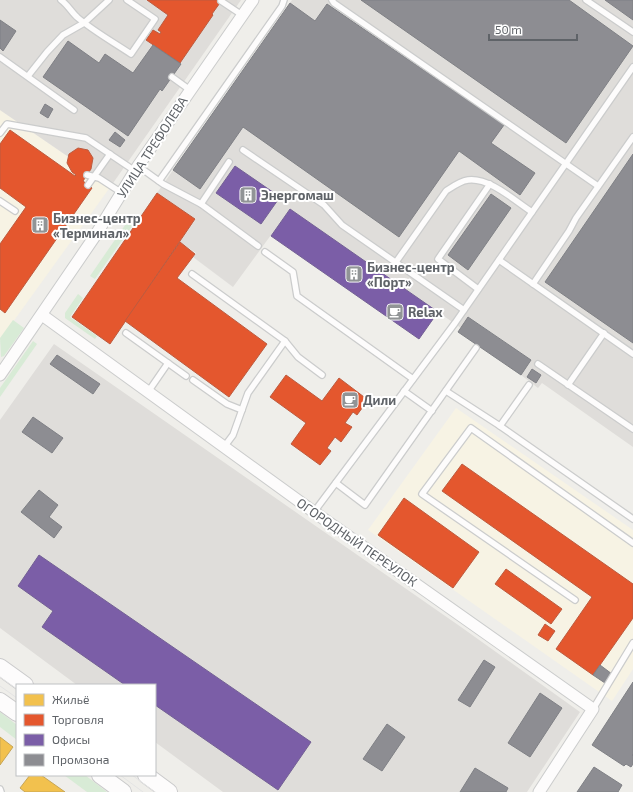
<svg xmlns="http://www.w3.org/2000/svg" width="633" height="792" viewBox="0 0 633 792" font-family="'Exo 2',sans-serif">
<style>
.commercial{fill:#f7f3e4}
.industrial{fill:#dfddda}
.green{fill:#d8ebd6}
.homes{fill:#f2c14e;stroke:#c6a556}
.shops{fill:#e4572e;stroke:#bc5b3f}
.offices{fill:#7b5ea7;stroke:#736094}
.industry{fill:#8d8d92;stroke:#7f8085}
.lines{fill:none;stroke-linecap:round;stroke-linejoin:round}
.lane-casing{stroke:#cbcccc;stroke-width:8}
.street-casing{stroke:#cbcccc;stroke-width:13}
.secondary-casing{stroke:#cacacb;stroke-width:18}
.lane{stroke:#fdfcfc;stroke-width:5.5}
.street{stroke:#fdfcfc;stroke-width:11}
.secondary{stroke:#fdfcfc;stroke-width:16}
.tram{stroke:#e4e4e4;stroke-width:1}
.labels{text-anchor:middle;stroke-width:4;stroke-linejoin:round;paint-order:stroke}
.street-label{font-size:13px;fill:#5f6368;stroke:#fff}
.poi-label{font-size:13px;font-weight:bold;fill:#5f6368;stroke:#fff;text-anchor:start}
</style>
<rect width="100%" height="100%" fill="#efeeea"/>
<g class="commercial">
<polygon points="0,110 111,186 0,340"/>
<polygon points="456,408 633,530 633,669 612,701 368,530"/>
</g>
<g class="industrial">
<polygon points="0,0 241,0 111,186 0,110"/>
<polygon points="292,0 633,0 633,447 542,383 538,388 521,375 531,360 469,317 461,328 290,209 233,287 193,257 196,253 180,242 196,219 157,193"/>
<polygon points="54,344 461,627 580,712 527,792 223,792 155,742 155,685 77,685 0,628 0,420"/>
</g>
<g class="green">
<polygon points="132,215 137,219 95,279 90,276"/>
<polygon points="78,294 83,298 70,317 97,336 95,339 65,318 65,313"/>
<polygon points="13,320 24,328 4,356 1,357 0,338"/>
<polygon points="33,341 37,344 0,397 0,388"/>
<polygon points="0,712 17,725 17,740 0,727"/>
<polygon points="64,775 85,775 107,792 87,792"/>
</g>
<g class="homes">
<polygon points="0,737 13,747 0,765"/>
<polygon points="30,775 41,775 65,792 25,792 20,788"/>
</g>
<g class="shops">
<polygon points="147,0 222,0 212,14 213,15 180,63 146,40 153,30 160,34 161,32 158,30 168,15"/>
<polygon points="10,130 75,176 76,175 72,172 67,163 69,154 78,148 88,150 93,158 91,169 83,181 92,188 5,313 0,309 0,244 26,207 0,188 0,144"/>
<polygon points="157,193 195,219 110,344 72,317"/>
<polygon points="180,242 195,254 177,278 267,344 229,397 125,321"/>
<polygon points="286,375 322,401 339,378 368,400 357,415 353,412 345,423 352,427 341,442 335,437 327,448 331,451 320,465 291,444 306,423 270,397"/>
<polygon points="462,464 633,584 633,618 593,675 556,649 592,597 442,491"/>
<polygon points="404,498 479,552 453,588 378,535"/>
<polygon points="506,569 562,609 551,624 495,584"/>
<polygon points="545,624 555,631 548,641 538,635"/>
</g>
<g class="offices">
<polygon points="235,166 280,197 261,224 216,193"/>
<polygon points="290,209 438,312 419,339 271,236"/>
<polygon points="39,555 311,742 278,790 155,705 155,685 125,685 42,627 53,611 18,586"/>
</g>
<g class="industry">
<polygon points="361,0 569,0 633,46 566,143"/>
<polygon points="605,0 633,0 633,20"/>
<polygon points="290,3 315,21 327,4 504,125 491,143 535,173 520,195 459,151 399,237 243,127 200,189 173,170"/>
<polygon points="0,20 16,31 3,51 0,48"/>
<polygon points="68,41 99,63 105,54 133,73 153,45 181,64 162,91 160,89 128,136 43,77"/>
<polygon points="45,104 53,109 48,118 40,113"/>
<polygon points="115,132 125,140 120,147 109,140"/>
<polygon points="633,154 633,343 545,282"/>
<polygon points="491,194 511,208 468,270 448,255"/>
<polygon points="468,317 531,360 521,375 458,332"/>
<polygon points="57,355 100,384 93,394 50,364"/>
<polygon points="532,369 541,375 536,383 527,377"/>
<polygon points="33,417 63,438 52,453 22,432"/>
<polygon points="39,490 58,505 49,517 62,527 54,538 21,512"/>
<polygon points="484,660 495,667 470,707 458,700"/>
<polygon points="600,665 612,674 605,683 593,675"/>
<polygon points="633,682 633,754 632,755 633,756 633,764 631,767 626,764 624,766 592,745"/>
<polygon points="540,693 562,708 530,757 508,743"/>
<polygon points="387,724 405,737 382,771 363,759"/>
<polygon points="594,767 622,785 618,792 577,792"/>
<polygon points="475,768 508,788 506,792 460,792"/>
</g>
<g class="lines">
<g class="lane-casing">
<g id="lane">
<path d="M61 0C68 5 72 13 78 18 95 32 113 42 131 54L155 19 127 0"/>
<polyline points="332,0 334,3 598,186"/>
<polyline points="586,0 633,32"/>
<polyline points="221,1 242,15"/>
<polyline points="0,57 74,110"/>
<polyline points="28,76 47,52 63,35 84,23 109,0"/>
<polyline points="172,77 190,90"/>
<polyline points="0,133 7,124 86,138 135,171"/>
<polyline points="243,150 324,205 342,225 464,310"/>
<polyline points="138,166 163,184 201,204 258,246"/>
<polyline points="87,175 99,178 122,193"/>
<polyline points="159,181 282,6 284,0"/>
<polyline points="88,185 110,154"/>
<polyline points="0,201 15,211"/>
<polyline points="201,204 229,162"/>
<polyline points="265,252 293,272 297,296 413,379"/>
<polyline points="499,260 633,354"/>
<path d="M396 262 446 191C452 187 460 181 468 180 489 177 515 201 532 212"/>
<polyline points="192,274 285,341 298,357 322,375"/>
<polyline points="533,284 569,231 576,218 633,137"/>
<polyline points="478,289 438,259 490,184"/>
<polyline points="126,333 186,376"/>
<polyline points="538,364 633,429"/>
<polyline points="193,380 227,404 242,410"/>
<polyline points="568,385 604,333"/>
<polyline points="404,391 432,411"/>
<polyline points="446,391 500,426 633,519"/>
<polyline points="148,392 168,363"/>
<polyline points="500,426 529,385"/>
<polyline points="224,447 233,435 248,393 285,341"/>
<polyline points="336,483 365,505 476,348"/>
<polyline points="314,512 455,323 633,67"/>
<polyline points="575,600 422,494 471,428 633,543"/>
<polyline points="593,709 633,643"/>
<polyline points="0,789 1,792"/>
</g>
</g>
<g class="street-casing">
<g id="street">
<polyline points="42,315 314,512 593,709 539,792"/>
<polyline points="0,375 95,236 138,166 253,0"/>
</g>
</g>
<g class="secondary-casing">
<g id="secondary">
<polyline points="0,667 25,685"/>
<polyline points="0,701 17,713"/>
<polyline points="100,775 123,792"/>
<polyline points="146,775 169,792"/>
</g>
</g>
<use href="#lane" class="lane"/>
<use href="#street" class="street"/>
<use href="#secondary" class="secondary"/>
<g class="tram">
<polyline points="0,677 17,689"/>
<polyline points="0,686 17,698"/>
<polyline points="120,775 143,792"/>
<polyline points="132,775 155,792"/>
</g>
</g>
<defs>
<g id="building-square" transform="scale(0.9)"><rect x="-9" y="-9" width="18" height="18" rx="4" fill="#919496" stroke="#fff"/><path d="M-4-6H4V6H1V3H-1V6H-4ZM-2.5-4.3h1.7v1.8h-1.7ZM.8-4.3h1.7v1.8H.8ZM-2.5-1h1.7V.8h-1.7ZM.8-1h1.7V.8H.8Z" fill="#fff"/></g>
<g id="cafe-square" transform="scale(0.9)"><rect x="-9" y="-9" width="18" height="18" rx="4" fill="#919496" stroke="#fff"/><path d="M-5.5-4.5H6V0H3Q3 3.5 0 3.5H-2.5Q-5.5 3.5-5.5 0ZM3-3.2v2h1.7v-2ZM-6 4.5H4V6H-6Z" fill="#fff"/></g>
</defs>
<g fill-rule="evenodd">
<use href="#building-square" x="248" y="195"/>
<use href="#building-square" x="40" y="225"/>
<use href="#building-square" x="354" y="274"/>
<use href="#cafe-square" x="395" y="312"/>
<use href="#cafe-square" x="350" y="400"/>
</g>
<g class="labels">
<g class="street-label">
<text transform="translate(152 147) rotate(-57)" y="5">УЛИЦА ТРЕФОЛЕВА</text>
<text transform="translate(357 542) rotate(35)" y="5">ОГОРОДНЫЙ ПЕРЕУЛОК</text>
</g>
<g class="poi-label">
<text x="261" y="200">Энергомаш</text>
<text x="53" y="223">Бизнес-центр<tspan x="53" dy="15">«Терминал»</tspan></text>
<text x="367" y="272">Бизнес-центр<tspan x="367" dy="15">«Порт»</tspan></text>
<text x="408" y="317">Relax</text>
<text x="363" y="405">Дили</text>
</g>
</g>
<rect x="16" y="684" width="140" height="92" fill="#ffffff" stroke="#bfc1c3"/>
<rect x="24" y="694" width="20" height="12" fill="#f2c14e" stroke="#bfc1c3"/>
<text x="52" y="704" font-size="12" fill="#5f6368">Жильё</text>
<rect x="24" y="714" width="20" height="12" fill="#e4572e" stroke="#bfc1c3"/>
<text x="52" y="724" font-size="12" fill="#5f6368">Торговля</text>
<rect x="24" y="734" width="20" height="12" fill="#7b5ea7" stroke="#bfc1c3"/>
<text x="52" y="744" font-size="12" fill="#5f6368">Офисы</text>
<rect x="24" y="754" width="20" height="12" fill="#8d8d92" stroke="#bfc1c3"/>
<text x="52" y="764" font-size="12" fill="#5f6368">Промзона</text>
<path d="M489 34v6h88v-6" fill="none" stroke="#5f6368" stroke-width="2"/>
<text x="495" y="34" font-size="12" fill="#5f6368" stroke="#ffffff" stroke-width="3" paint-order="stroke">50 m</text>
</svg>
